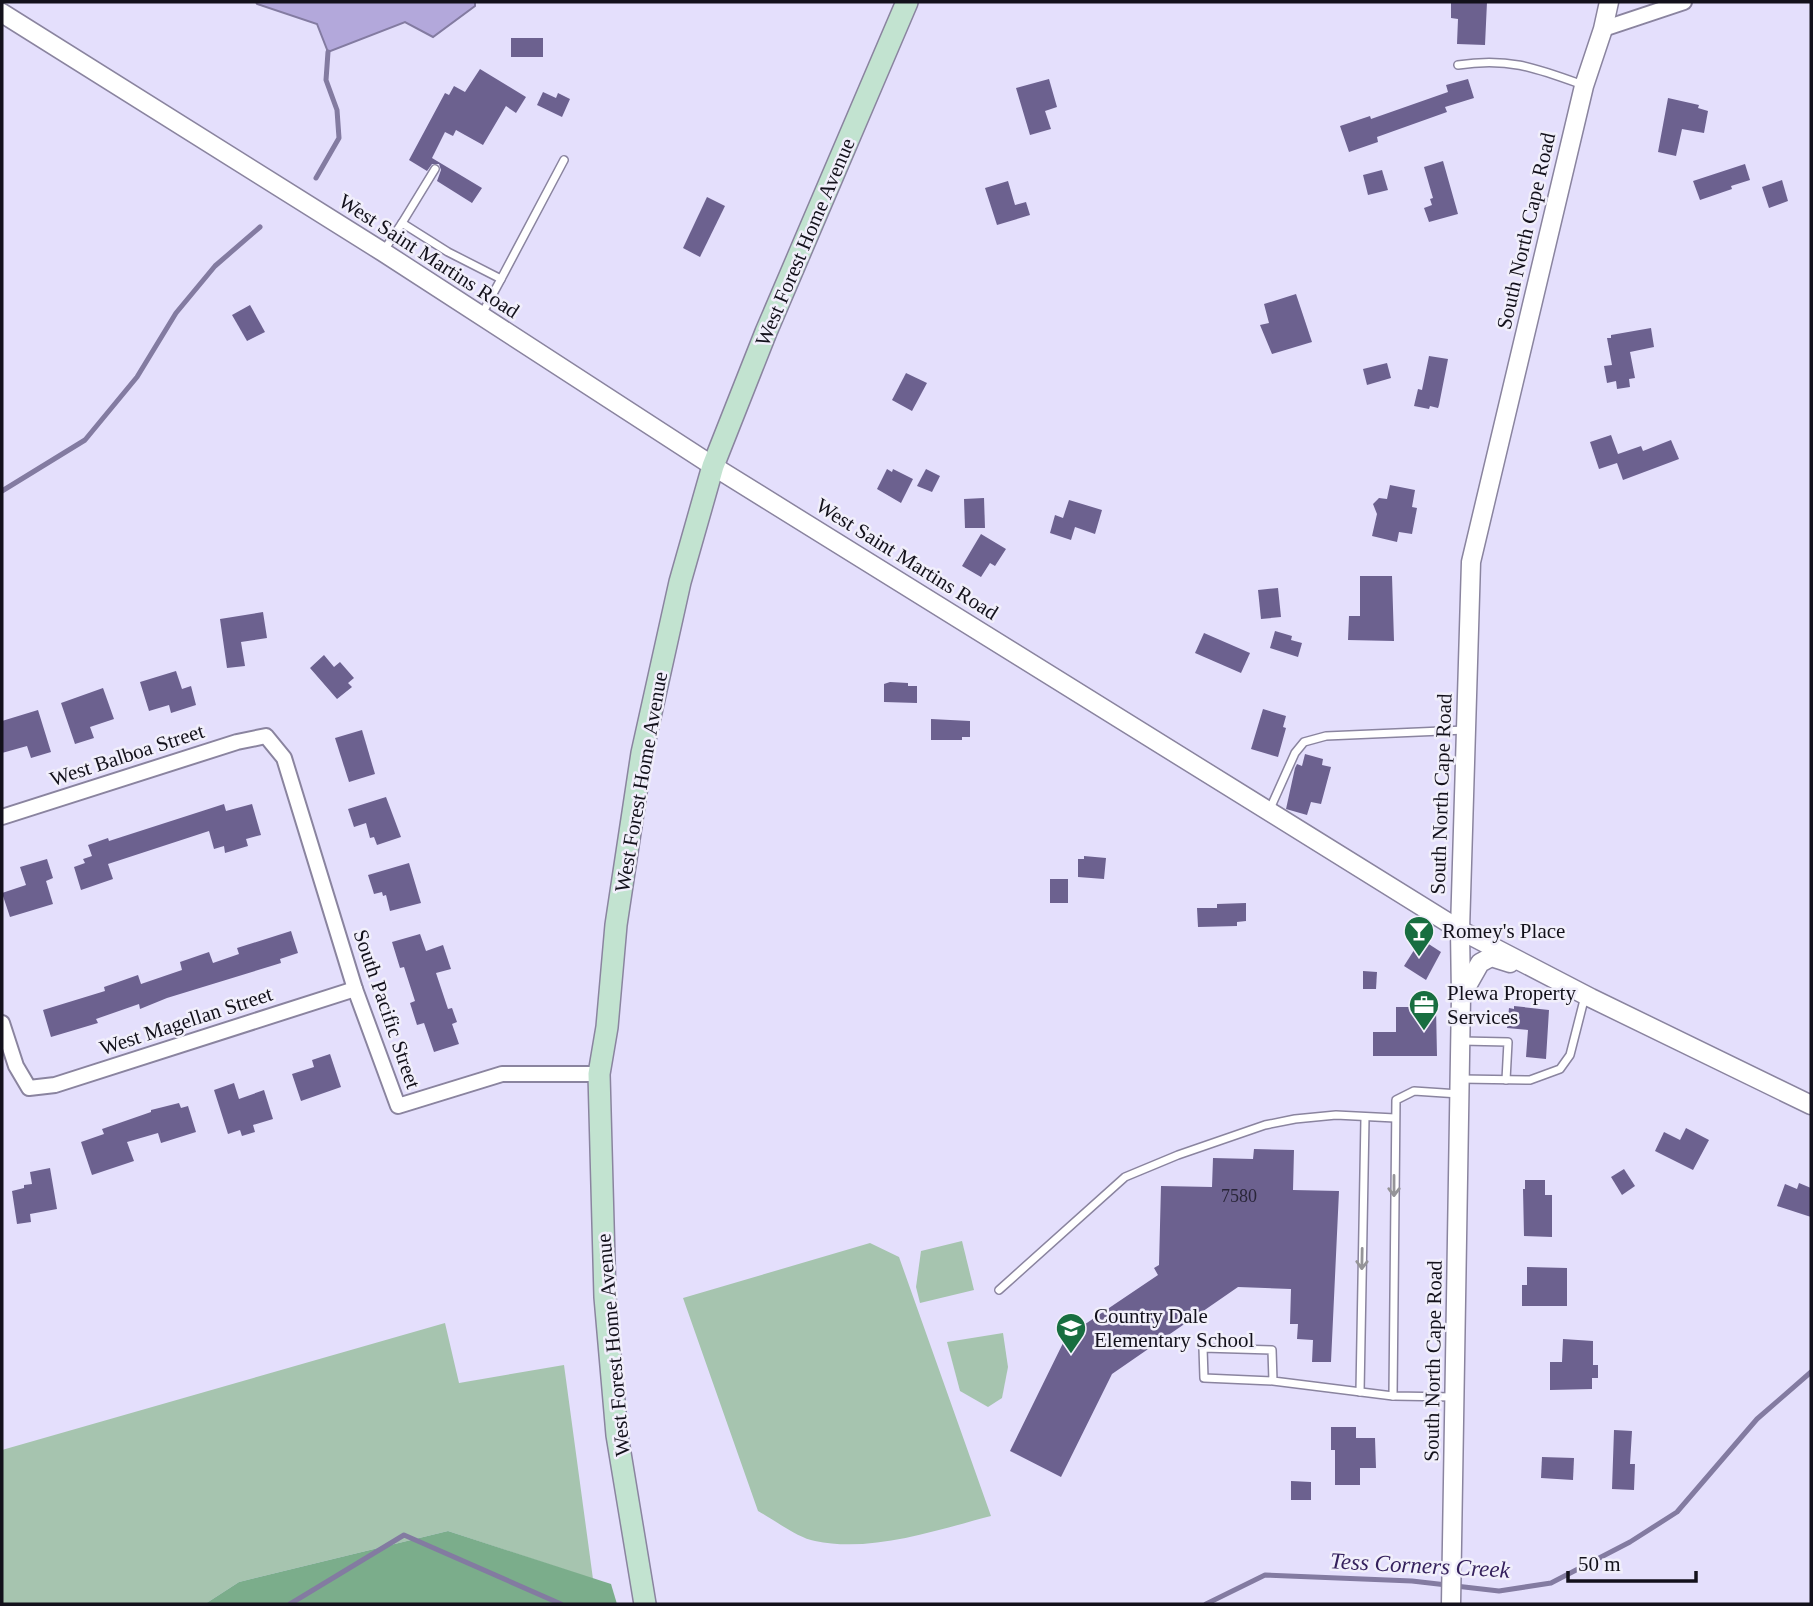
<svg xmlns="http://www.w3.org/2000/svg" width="1813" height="1606" viewBox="0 0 1813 1606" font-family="Georgia,serif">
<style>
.green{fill:#a6c4af}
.forest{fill:#7bad8b}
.water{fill:#b3a8db;stroke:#837ba1;stroke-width:2}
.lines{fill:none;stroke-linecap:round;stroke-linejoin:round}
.stream{stroke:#837ba1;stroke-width:5}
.building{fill:#6c618f}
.service-casing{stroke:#8a849f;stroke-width:10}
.minor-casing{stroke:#8a849f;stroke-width:18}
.tertiary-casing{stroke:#8a849f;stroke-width:21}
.secondary-casing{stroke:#8a849f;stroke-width:24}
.service{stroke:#fff;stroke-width:7}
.minor{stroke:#fff;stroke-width:14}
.tertiary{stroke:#fff;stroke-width:18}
.secondary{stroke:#c2e3d0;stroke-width:21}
.oneway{stroke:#959498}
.labels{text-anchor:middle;stroke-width:5;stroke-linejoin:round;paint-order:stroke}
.number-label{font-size:18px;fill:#292538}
.street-label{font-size:21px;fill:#13111b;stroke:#f1effb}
.poi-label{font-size:21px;fill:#13111b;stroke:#f1effb;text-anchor:start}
.water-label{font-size:23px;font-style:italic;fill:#35215d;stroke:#f1effb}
</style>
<rect width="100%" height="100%" fill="#e4dffc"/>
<g class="green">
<polygon points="962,1241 974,1290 920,1303 916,1287 921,1251"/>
<path d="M870 1243 899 1257 991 1516C937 1530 871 1553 815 1541 798 1538 774 1520 758 1511L683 1298Z"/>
<polygon points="445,1323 459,1383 564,1365 593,1579 448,1531 239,1582 205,1604 2,1604 2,1450"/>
<polygon points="1003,1333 1008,1367 1002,1398 988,1407 960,1391 947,1342"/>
</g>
<polygon class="forest" points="448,1531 611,1584 617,1604 205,1604 239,1582"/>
<polygon class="water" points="256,2 475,2 475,6 433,37 405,22 328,52 317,24 257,4"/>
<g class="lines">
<g class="stream">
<polyline points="316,178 339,138 337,110 326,80 328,52"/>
<polyline points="2,491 85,440 137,377 176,313 215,266 260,227"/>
<polyline points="290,1604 404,1535 561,1604"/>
<polyline points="1206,1604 1265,1575 1412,1581 1499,1591 1551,1583 1630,1542 1677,1512 1757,1419 1811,1372"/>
</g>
</g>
<g class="building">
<polygon points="1451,2 1487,2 1485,45 1457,44 1458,19 1451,18"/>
<rect x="511" y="38" width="32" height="19"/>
<polygon points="480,69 526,97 516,113 506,106 483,145 456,130 453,136 445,132 432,158 482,188 472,203 437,181 441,170 439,164 432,164 427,171 409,160 445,93 449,95 454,86 465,92"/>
<polygon points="1049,79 1057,107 1045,111 1051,129 1030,135 1016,88"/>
<polygon points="1468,79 1474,98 1445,107 1447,112 1377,137 1378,142 1349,152 1340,126 1370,116 1371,119 1448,92 1446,85"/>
<polygon points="543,92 556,98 558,93 570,99 562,117 537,105"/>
<polygon points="1668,98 1699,105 1698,108 1708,111 1704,133 1682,129 1676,156 1658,152"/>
<polygon points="1443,161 1458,214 1429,222 1424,208 1432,205 1430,199 1433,198 1424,167"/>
<polygon points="1745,164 1750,180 1731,186 1732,189 1700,200 1693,181"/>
<polygon points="1382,170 1388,190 1368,195 1363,175"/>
<polygon points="1782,180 1788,201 1769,208 1762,187"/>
<polygon points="1008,181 1015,205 1026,202 1030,215 997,225 985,188"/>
<polygon points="707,197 725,206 700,257 683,248"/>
<polygon points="1296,294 1312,342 1272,354 1260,325 1269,323 1264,304"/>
<polygon points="250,305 265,332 247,341 232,315"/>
<polygon points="1651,328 1654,347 1630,352 1635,378 1629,379 1630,387 1617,389 1616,381 1607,383 1604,366 1612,365 1607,338 1611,338 1611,335"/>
<polygon points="1429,356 1448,359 1439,405 1438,408 1430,406 1429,409 1414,406 1418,389 1422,390"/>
<polygon points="1387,363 1391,378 1367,385 1363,369"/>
<polygon points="906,373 927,383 912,411 892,400"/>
<polygon points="1611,435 1618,454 1641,446 1643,451 1671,440 1679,459 1623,480 1617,463 1599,469 1590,442"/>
<polygon points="887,469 892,472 893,469 913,479 901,503 877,489"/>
<polygon points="926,469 940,476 932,492 917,486"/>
<polygon points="1390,485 1415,490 1412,507 1417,508 1412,534 1399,532 1397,542 1372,536 1377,514 1373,504 1379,498 1387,499"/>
<polygon points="984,498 985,528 965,528 964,499"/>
<polygon points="1069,500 1102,510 1095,534 1075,527 1071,540 1050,533 1055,515 1063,518"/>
<polygon points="981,534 1006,549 995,566 990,563 981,577 962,566"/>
<polygon points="1360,576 1392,576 1394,641 1348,640 1349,616 1360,616"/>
<polygon points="1278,588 1281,617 1261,619 1258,590"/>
<polygon points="263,612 267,638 241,642 245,666 227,668 220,619"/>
<polygon points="1275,631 1292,636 1291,640 1302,643 1298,657 1270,648"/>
<polygon points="1204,633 1250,653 1241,673 1195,653"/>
<polygon points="324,655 334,667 340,662 354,678 348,683 352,687 337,699 310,668"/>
<polygon points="176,671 182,689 191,686 196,705 171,713 169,705 149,711 140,682"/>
<polygon points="890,682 908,683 908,686 917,686 917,703 884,702 884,684"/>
<polygon points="103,688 114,719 90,727 94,738 75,744 61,703"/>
<polygon points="1263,709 1286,716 1283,727 1286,728 1278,757 1251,749"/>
<polygon points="38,710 51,752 31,758 27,746 2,753 2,721"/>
<polygon points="931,719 970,721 970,737 962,737 962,740 931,740"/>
<polygon points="362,730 375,774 349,782 335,738"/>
<polygon points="1305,754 1323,759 1322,765 1331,767 1321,804 1311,802 1307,815 1286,809 1295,768 1297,764 1302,766"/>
<polygon points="386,797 401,837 377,845 374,837 370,838 366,823 354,827 348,809"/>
<polygon points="224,804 226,811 252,804 261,835 246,839 248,846 225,853 224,846 214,849 209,831 108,864 113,879 81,890 74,867 85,863 83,859 92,856 88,845 108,838 109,841"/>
<polygon points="1084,856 1106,858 1104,879 1078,877 1078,859 1084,859"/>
<polygon points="47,859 53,878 46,881 53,904 10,917 2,893 26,885 20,867"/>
<polygon points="409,863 421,903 390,911 386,895 383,896 382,892 374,894 368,875"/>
<rect x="1050" y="879" width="18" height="24"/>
<polygon points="1246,903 1246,921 1237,922 1237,926 1198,927 1197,908 1217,908 1217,904"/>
<polygon points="291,931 298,953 280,959 281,963 167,998 140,1009 139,1004 96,1019 98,1023 51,1037 43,1010 105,991 104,987 138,975 141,984 182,970 180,962 209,952 213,963 239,954 237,948"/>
<polygon points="420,934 426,951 443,945 451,969 436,973 448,1009 452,1008 457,1022 452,1024 459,1044 434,1052 424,1023 417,1025 410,1003 415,1001 404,967 400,968 392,942"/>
<polygon points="1421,939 1441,952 1426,980 1404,966"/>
<polygon points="1363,971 1377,972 1376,989 1363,989"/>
<polygon points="1514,1006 1549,1010 1546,1059 1526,1057 1528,1030 1507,1028 1509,1008 1514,1009"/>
<polygon points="1396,1007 1436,1007 1437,1056 1373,1056 1373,1032 1396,1032"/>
<polygon points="330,1054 341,1087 301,1101 292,1074 314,1067 312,1060"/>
<polygon points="234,1083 239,1099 264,1090 273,1119 253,1125 255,1132 242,1136 240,1130 228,1134 214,1090"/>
<polygon points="179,1103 181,1108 188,1106 196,1132 161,1143 158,1133 127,1142 134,1161 92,1175 81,1142 104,1134 102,1129 151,1112 151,1110"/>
<polygon points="1686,1128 1709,1140 1693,1170 1655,1151 1664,1132 1680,1140"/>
<polygon points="1254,1149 1294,1150 1293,1190 1339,1191 1331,1362 1312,1362 1313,1340 1297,1339 1298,1324 1290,1324 1291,1289 1238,1287 1112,1374 1061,1477 1010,1451 1066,1337 1158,1275 1154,1268 1159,1265 1161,1186 1212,1187 1213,1158 1253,1159"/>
<polygon points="50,1168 57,1209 30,1214 31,1222 17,1224 12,1191 24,1188 24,1185 32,1184 30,1172"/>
<polygon points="1624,1169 1635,1186 1622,1195 1611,1177"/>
<polygon points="1525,1180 1545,1180 1545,1195 1552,1195 1552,1237 1524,1236 1523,1189 1525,1189"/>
<polygon points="1799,1183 1811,1188 1811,1217 1777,1206 1785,1184 1797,1189"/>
<polygon points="1527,1267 1567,1268 1567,1306 1522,1306 1522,1285 1527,1285"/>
<polygon points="1563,1339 1593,1341 1593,1365 1598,1365 1598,1378 1592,1378 1592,1389 1550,1390 1550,1362 1562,1362"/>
<polygon points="1331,1427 1356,1427 1356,1438 1375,1438 1376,1468 1360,1468 1360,1485 1335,1485 1335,1450 1331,1450"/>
<polygon points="1614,1430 1632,1431 1630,1464 1635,1464 1634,1490 1612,1489"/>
<polygon points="1542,1457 1574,1458 1573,1480 1541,1478"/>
<polygon points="1291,1481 1311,1482 1311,1500 1291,1500"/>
</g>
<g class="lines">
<g class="service-casing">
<g id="service">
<path d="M1458 65C1508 57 1536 68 1583 85"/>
<polyline points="402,223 435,169"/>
<polyline points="383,252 402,223 448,252 501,279 482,314"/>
<polyline points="501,279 564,160"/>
<polyline points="1269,811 1295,753 1304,742 1326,736 1465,730"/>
<polyline points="1462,1041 1508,1042 1506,1080"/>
<polyline points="1460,1079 1530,1080 1560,1069 1570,1055 1585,996"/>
<polyline points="999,1290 1125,1177 1178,1155 1265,1125 1295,1119 1336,1115 1395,1118"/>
<polyline points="1273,1381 1272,1350 1203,1348 1204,1378 1273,1381 1393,1396 1454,1397"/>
<polyline points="1360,1392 1365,1118"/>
<polyline points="1393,1396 1396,1100 1414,1091 1459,1094"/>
</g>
</g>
<g class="minor-casing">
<g id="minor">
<polyline points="1603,29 1684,2"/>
<polyline points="2,817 237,742 266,736 284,758 355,989 398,1106 502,1074 599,1074"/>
<polyline points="2,1023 16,1066 29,1088 55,1085 355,989"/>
</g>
</g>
<g class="tertiary-casing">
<g id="tertiary">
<polyline points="2,13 383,252 713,466 1460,930 1591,998 1811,1105"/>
<polyline points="1463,993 1480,963 1491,957 1510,963"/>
<polyline points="1451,1604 1461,996 1460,930 1471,562 1584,86 1603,29 1609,2"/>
</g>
</g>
<g class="secondary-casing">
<polyline id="secondary" points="645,1604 617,1435 605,1297 599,1074 607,1027 616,925 642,753 680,582 713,466 766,332 907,2"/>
</g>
<use href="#service" class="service"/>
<use href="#minor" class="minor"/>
<use href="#tertiary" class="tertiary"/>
<use href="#secondary" class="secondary"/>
</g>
<defs><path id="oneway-shaft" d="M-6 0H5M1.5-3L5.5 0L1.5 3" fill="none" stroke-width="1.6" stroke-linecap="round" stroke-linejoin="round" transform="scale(1.75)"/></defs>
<g class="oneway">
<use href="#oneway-shaft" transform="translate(1394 1186) rotate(90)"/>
<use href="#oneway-shaft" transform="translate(1362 1259) rotate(91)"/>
</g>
<defs>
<g id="bar-pin" transform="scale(1.575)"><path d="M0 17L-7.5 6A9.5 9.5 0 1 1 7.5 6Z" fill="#186e40" stroke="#f1effb"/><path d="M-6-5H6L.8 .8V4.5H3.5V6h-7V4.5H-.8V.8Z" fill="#fff"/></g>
<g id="office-pin" transform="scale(1.575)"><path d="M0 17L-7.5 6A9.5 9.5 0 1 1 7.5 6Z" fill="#186e40" stroke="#f1effb"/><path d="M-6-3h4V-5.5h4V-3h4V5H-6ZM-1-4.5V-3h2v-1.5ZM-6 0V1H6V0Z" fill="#fff"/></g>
<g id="school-pin" transform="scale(1.575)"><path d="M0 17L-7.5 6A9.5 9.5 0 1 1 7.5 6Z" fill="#186e40" stroke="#f1effb"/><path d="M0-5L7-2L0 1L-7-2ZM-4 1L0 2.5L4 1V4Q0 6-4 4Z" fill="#fff"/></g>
</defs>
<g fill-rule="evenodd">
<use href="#bar-pin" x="1419" y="931"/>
<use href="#office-pin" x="1424" y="1005"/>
<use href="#school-pin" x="1071" y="1328"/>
</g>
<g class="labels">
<g class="number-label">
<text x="1239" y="1202">7580</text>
</g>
<g class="street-label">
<text transform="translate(1526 231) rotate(-77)" y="7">South North Cape Road</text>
<text transform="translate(805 242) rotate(-67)" y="7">West Forest Home Avenue</text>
<text transform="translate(429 256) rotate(33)" y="7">West Saint Martins Road</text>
<text transform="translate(907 559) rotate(32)" y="7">West Saint Martins Road</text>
<text transform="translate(127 755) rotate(-18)" y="7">West Balboa Street</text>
<text transform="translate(641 782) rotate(-80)" y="7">West Forest Home Avenue</text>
<text transform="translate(1441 794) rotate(-88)" y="7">South North Cape Road</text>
<text transform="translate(387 1009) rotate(71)" y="7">South Pacific Street</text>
<text transform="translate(186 1021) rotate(-18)" y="7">West Magellan Street</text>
<text transform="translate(613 1345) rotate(-95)" y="7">West Forest Home Avenue</text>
<text transform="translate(1433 1361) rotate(-89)" y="7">South North Cape Road</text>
</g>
<g class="poi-label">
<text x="1442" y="938">Romey's Place</text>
<text x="1447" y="1000">Plewa Property<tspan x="1447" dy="24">Services</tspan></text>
<text x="1094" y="1323">Country Dale<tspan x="1094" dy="24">Elementary School</tspan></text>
</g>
<g class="water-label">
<text transform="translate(1420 1565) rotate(3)" y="8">Tess Corners Creek</text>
</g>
</g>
<rect width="1813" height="1606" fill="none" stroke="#13111b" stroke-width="7"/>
<path d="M1568 1571v10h128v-10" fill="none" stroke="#13111b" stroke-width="3.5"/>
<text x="1578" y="1571" font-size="21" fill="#13111b" stroke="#f1effb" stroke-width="5" paint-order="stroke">50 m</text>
</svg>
